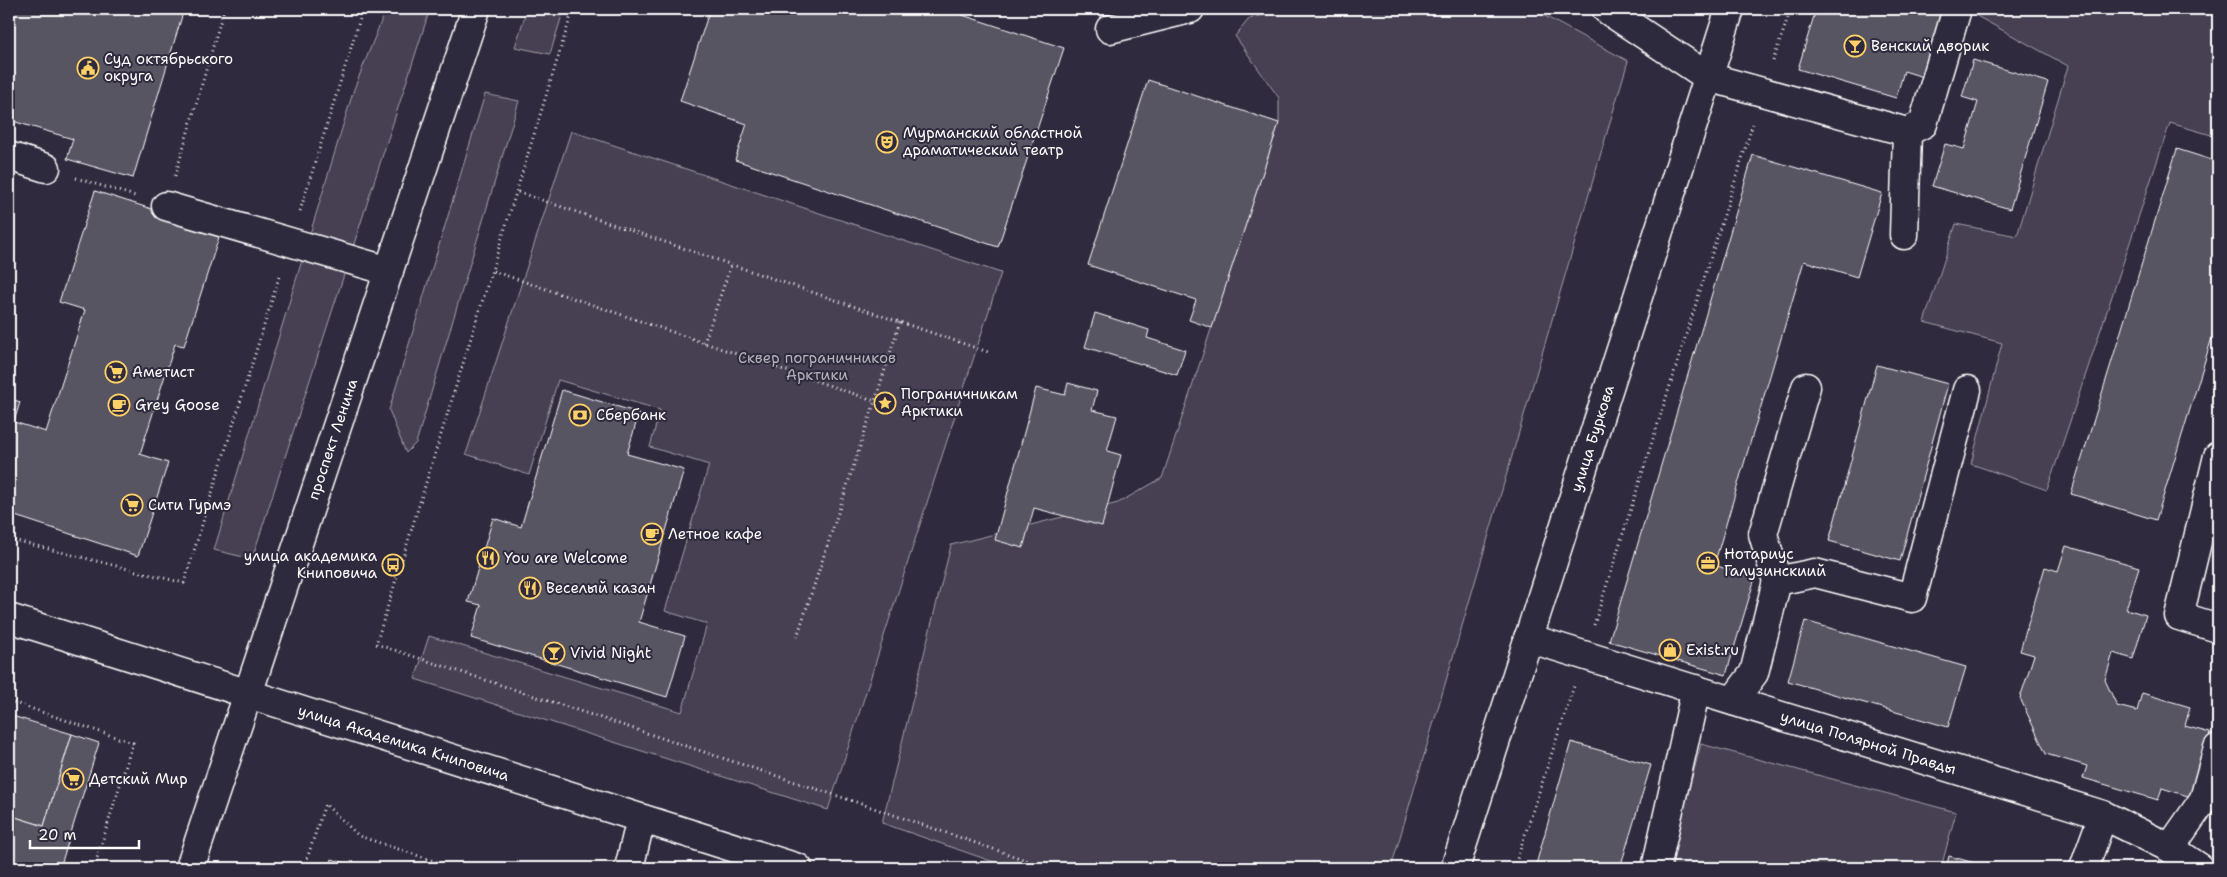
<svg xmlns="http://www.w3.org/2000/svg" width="2227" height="877" viewBox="0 0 2227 877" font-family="'Shantell Sans',sans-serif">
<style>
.green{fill:#464152;stroke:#a2a0a8}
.building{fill:#595564;stroke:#fff}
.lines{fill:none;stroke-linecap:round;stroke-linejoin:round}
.minor-casing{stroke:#fff;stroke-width:31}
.major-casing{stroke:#fff;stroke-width:31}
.path{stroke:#fff;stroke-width:3;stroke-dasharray:1 4;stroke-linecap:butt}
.minor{stroke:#2f2a3d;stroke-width:28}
.major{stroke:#2f2a3d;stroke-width:28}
.labels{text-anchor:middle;stroke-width:4;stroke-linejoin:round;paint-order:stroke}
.poi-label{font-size:15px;fill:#fff;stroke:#2f2a3d;text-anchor:start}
.park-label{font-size:15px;fill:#b5b3ba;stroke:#2f2a3d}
.street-label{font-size:15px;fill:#fff;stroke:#2f2a3d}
</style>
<rect width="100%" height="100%" fill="#2f2a3d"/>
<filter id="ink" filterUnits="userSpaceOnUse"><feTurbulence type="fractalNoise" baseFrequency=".02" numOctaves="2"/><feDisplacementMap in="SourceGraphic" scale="10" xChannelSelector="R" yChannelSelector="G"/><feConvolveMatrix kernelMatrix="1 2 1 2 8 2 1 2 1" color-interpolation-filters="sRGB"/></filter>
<g filter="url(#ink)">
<g class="green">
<polygon points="386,9 430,9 252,559 214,550 354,89"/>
<polygon points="527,9 564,9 550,54 515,47"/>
<polygon points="1284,9 1541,9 1541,14 1628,61 1391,868 1011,868 882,823 951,545 1118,503 1162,478 1279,123 1279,98 1235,36 1249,19"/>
<polygon points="1975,9 2218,9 2218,137 2170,123 2047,490 1971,464 2002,343 1924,322 1956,224 2017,236 2068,66 1973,14"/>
<polygon points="485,94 519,101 416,443 406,453 389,410"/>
<polygon points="571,131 1001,273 828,810 415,679 429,636 682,712 707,624 665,611 709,465 650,447 660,410 558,380 529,475 466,454"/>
<polygon points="1701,744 1956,812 1941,868 1668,867"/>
</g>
<g class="building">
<polygon points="9,9 178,9 182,16 133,178 67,159 73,139 9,120"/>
<polygon points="710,9 944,9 1064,48 998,247 735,160 747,124 680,101"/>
<polygon points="1816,9 1944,9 1923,77 1904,71 1896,98 1798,69"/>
<polygon points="1973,60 2048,82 2010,209 1932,186 1945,144 1964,149 1978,102 1962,97"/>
<polygon points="1148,80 1279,123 1212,328 1189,320 1196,300 1088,265"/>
<polygon points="2177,149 2218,162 2218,318 2156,520 2071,494"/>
<polygon points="1753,155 1882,193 1857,277 1804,261 1714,565 1755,578 1726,675 1609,641"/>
<polygon points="95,191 221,231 184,346 175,344 140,454 168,463 138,556 9,514 9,398 20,402 14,422 46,432 85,310 59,302"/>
<polygon points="1095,313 1149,330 1147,338 1185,350 1177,375 1085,347"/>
<polygon points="1877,365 1948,384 1900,561 1829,541"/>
<polygon points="1068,383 1097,391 1092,410 1117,416 1107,451 1121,455 1102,526 1034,508 1023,548 995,540 1036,388 1065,395"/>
<polygon points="562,390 639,413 627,454 684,470 639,622 685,636 667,697 471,638 481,605 468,602 493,518 521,527"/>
<polygon points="2066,546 2139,567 2126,609 2146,615 2133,659 2113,653 2105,680 2117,706 2137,711 2142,693 2190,707 2185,726 2210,733 2191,797 2162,788 2158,800 2083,778 2087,766 2046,754 2020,698 2034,655 2020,651 2045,567 2058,571"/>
<polygon points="1805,621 1966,667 1948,727 1788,681"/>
<polygon points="9,715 72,734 44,826 9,815"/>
<polygon points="72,734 99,743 60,868 9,868 9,815 44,826"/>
<polygon points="1571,742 1651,765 1620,868 1535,868"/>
<polygon points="1949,856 1993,868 1946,868"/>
<polygon points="332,859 361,868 329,868"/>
</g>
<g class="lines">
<g class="minor-casing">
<g id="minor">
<polyline points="1606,9 1708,77 1907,132 1923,124 1957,9"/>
<polyline points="1110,29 1190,9"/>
<polyline points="9,156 46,168"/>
<polyline points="166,206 389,271"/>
<polyline points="1904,235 1907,132"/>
<polyline points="2218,456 2179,616 2218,628"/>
<polyline points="1777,581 1815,573 1912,598 1967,390"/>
<path id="s1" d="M1528 638 2103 815 2170 848 2200 868"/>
<polyline points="1733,701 1754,673 1777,581 1763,534 1806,387"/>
<polyline points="2170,848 2204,799 2218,748"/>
<polyline points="629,868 641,819"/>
<path id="s2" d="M1455 868 1730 9"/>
<polyline points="1656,868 1696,689"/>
<polyline points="2084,868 2103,815"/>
</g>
</g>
<g class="major-casing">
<g id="major">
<path id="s3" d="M9 618 798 868"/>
<path id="s4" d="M190 868 476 9"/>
</g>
</g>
<g class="path">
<polyline points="346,9 362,13"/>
<polyline points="573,9 376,644 856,802 1049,868"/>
<polyline points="1773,61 1791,9"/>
<polyline points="175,176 224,9"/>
<polyline points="76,178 135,196"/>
<polyline points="518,192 991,353"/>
<polyline points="300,211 363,9"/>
<polyline points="493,271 875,401 900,322"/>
<polyline points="704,343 731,265"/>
<polyline points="9,539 184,583 280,274"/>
<polyline points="1594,625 1753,124"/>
<polyline points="797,637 875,401"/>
<polyline points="9,701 133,743 94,868"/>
<polyline points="304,868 325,804 359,836 455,868"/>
<polyline points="1514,868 1574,686"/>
</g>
<use href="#minor" class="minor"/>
<use href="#major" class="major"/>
</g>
</g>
<defs>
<g id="bar-ring" transform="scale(1.125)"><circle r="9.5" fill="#2f2a3d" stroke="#ffd166" stroke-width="1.5"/><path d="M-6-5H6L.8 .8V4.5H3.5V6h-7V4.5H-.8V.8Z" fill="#ffd166"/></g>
<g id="civic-ring" transform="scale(1.125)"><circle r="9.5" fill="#2f2a3d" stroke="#ffd166" stroke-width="1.5"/><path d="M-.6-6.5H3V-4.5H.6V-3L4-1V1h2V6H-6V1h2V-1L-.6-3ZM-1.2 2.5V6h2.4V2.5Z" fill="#ffd166"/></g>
<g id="theatre-ring" transform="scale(1.125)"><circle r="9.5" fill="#2f2a3d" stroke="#ffd166" stroke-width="1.5"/><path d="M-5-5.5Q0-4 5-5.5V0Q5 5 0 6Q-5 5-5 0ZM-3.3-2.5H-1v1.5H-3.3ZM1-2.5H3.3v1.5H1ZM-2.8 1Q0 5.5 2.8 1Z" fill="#ffd166"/></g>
<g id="supermarket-ring" transform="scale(1.125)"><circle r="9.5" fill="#2f2a3d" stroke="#ffd166" stroke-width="1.5"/><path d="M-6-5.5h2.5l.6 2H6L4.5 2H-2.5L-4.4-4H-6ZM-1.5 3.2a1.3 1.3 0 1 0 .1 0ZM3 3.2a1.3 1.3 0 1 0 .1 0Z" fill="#ffd166"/></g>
<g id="sight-ring" transform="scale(1.125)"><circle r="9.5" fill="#2f2a3d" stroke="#ffd166" stroke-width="1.5"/><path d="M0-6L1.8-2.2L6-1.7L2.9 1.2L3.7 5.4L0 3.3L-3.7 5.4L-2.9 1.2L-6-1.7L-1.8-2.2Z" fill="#ffd166"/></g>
<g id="cafe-ring" transform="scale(1.125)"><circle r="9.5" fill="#2f2a3d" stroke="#ffd166" stroke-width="1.5"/><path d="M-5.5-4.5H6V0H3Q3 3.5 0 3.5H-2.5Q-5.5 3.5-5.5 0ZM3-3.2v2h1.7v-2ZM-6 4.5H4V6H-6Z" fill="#ffd166"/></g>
<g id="bank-ring" transform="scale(1.125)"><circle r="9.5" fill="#2f2a3d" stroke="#ffd166" stroke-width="1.5"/><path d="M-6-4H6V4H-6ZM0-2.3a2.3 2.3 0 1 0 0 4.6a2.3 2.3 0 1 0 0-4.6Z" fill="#ffd166"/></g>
<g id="restaurant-ring" transform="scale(1.125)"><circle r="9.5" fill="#2f2a3d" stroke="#ffd166" stroke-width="1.5"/><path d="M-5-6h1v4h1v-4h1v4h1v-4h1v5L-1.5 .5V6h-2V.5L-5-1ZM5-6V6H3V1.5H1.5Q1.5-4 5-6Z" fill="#ffd166"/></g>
<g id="office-ring" transform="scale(1.125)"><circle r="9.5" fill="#2f2a3d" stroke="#ffd166" stroke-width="1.5"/><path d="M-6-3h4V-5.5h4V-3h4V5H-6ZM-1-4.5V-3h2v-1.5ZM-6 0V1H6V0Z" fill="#ffd166"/></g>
<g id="bus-ring" transform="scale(1.125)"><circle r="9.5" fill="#2f2a3d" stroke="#ffd166" stroke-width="1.5"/><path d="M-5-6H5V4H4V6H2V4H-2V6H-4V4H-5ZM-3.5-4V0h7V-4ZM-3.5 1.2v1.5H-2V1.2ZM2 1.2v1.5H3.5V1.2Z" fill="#ffd166"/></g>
<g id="shop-ring" transform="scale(1.125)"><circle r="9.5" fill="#2f2a3d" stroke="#ffd166" stroke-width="1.5"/><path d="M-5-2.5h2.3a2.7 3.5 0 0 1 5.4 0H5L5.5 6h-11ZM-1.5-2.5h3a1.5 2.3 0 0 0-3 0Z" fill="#ffd166"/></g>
</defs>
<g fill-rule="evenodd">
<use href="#bar-ring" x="1855" y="46"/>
<use href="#civic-ring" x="88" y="68"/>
<use href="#theatre-ring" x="887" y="142"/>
<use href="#supermarket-ring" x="116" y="372"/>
<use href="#sight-ring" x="885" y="403"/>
<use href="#cafe-ring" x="119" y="405"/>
<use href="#bank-ring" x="580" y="415"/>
<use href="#supermarket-ring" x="132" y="505"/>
<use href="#cafe-ring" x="652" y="534"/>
<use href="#restaurant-ring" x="488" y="558"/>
<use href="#office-ring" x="1708" y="563"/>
<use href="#bus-ring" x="393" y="565"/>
<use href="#restaurant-ring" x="530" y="588"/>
<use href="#shop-ring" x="1670" y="650"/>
<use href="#bar-ring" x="554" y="653"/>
<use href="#supermarket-ring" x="73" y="779"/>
</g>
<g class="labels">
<g class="poi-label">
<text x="1871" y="51">Венский дворик</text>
<text x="104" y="64">Суд октябрьского<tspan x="104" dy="17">округа</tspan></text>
<text x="903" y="138">Мурманский областной<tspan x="903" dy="17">драматический театр</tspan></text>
<text x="132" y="377">Аметист</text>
<text x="901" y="399">Пограничникам<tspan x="901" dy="17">Арктики</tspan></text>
<text x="135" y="410">Grey Goose</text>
<text x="596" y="420">Сбербанк</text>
<text x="148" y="510">Сити Гурмэ</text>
<text x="668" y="539">Летное кафе</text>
<text x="1724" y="559">Нотариус<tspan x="1724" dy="17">Галузинскиий</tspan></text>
<text x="377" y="561" text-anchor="end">улица академика<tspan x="377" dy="17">Книповича</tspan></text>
<text x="504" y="563">You are Welcome</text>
<text x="546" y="593">Веселый казан</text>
<text x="1686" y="655">Exist.ru</text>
<text x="570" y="658">Vivid Night</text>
<text x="89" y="784">Детский Мир</text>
</g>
<g class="park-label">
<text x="817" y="363">Сквер пограничников<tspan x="817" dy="17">Арктики</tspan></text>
</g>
<g class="street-label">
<text dy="5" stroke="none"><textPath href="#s4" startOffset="452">проспект Ленина</textPath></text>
<text dy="5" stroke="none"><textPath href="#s2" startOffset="451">улица Буркова</textPath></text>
<text dy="5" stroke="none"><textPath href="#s3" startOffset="414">улица Академика Книповича</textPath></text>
<text dy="5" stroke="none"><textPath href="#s1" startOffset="356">улица Полярной Правды</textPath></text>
</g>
</g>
<rect width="2227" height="877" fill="none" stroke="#2f2a3d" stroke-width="30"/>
<rect x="15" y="15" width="2197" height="847" fill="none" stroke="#fff" stroke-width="2" filter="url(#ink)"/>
<path d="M30 840v8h109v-8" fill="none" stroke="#ffffff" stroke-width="2.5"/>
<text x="38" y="840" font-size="15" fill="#ffffff" stroke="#2f2a3d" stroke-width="4" paint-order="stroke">20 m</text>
</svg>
